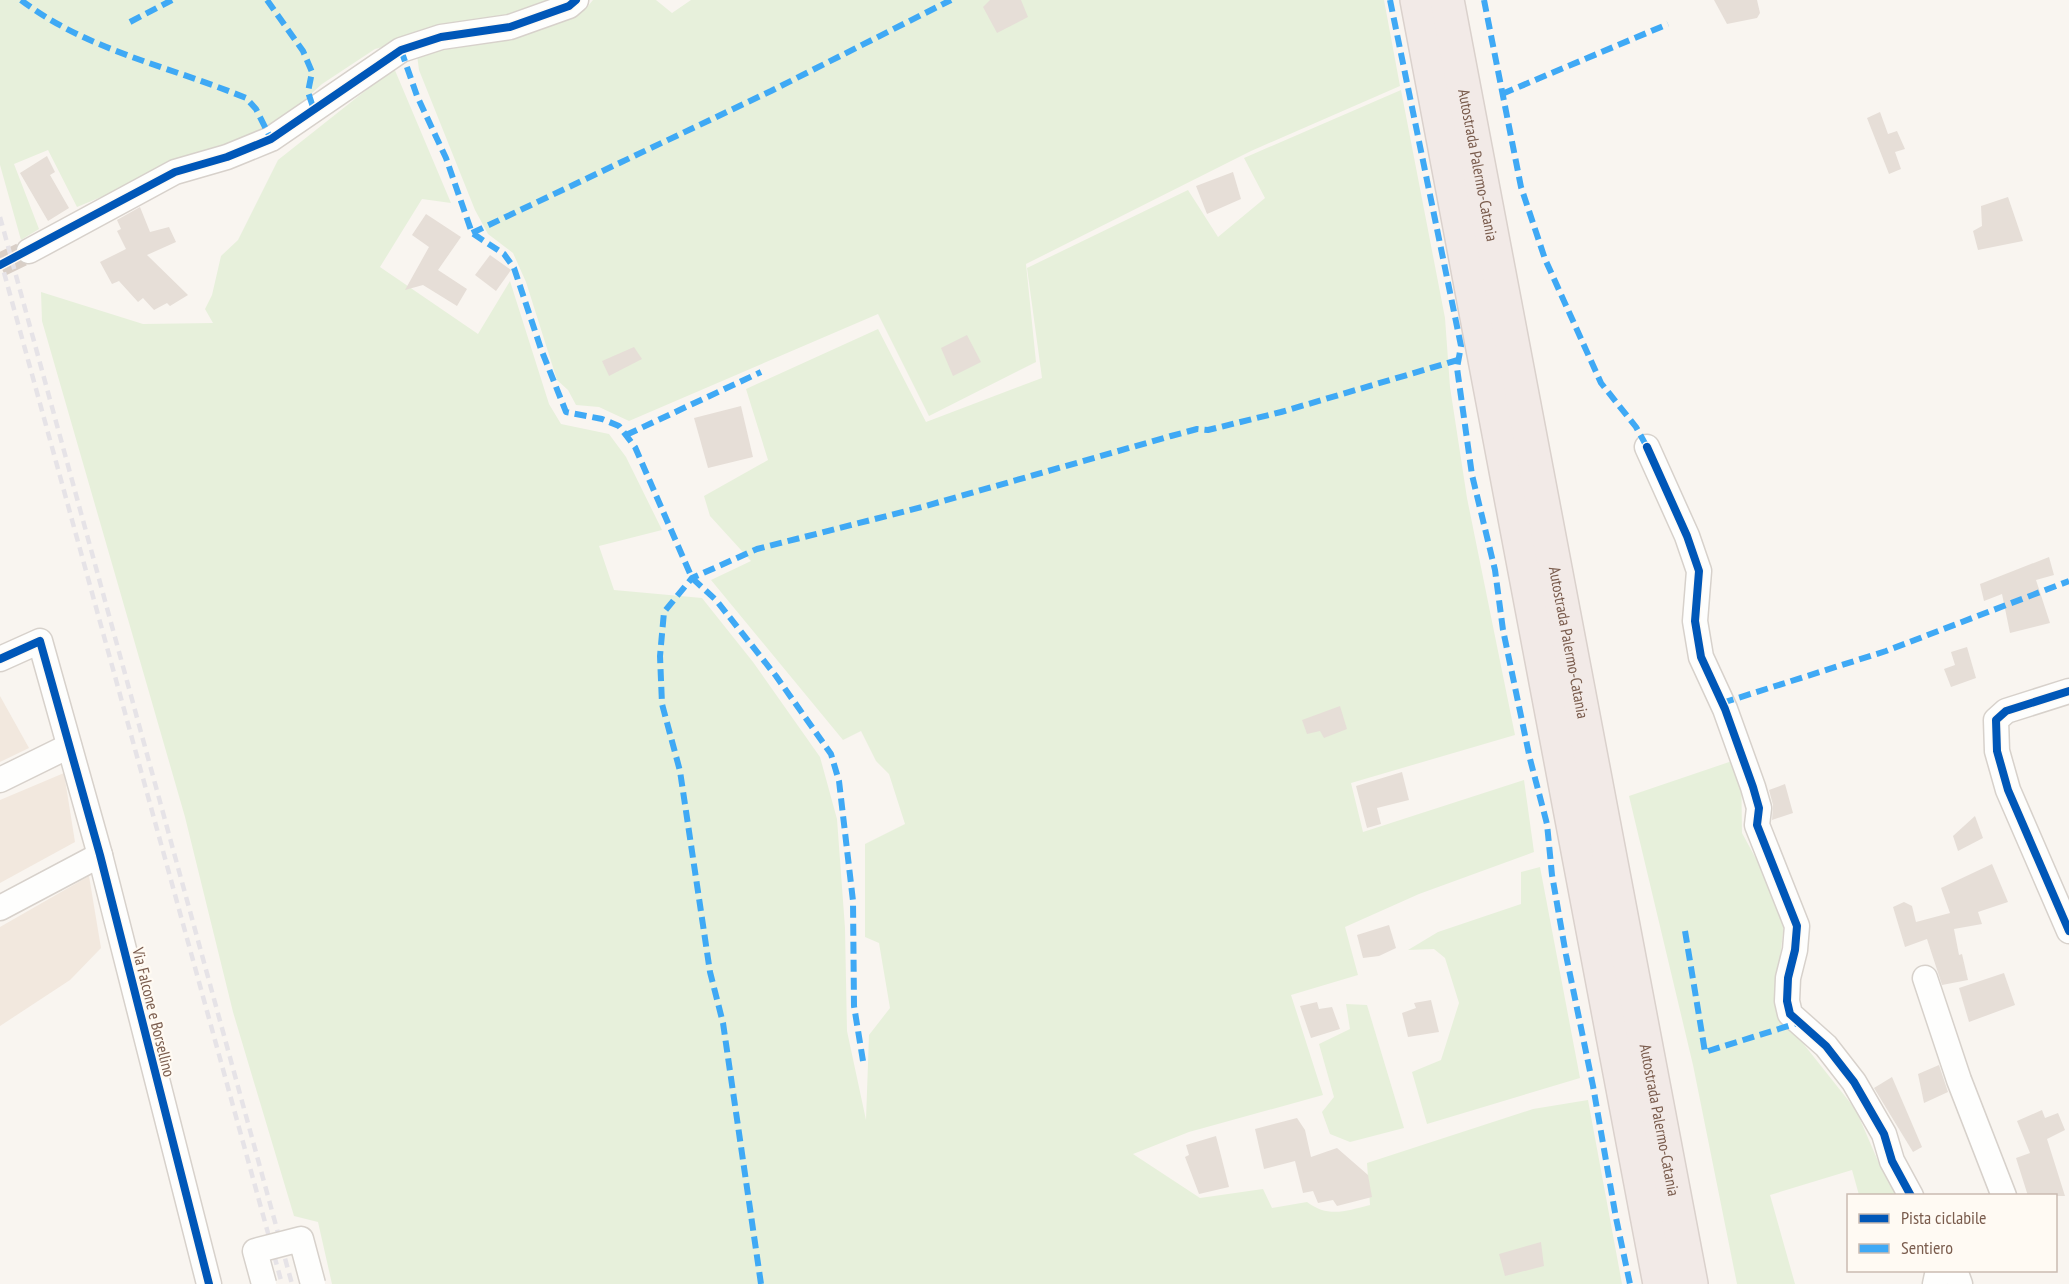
<svg xmlns="http://www.w3.org/2000/svg" width="2069" height="1284" viewBox="0 0 2069 1284" font-family="'PT Sans Narrow',sans-serif">
<style>
.residential{fill:#f2e8de}
.green{fill:#e7f0db}
.building{fill:#e6ded7}
.lines{fill:none;stroke-linecap:round;stroke-linejoin:round}
.minor-tunnel{stroke:#d9cfc7;stroke-width:24;stroke-dasharray:24 12;stroke-linecap:butt}
.minor-casing{stroke:#d7d1cb;stroke-width:27}
.highway-casing{stroke:#dad1cc;stroke-width:36}
.minor{stroke:#fefefd;stroke-width:24}
.highway{stroke:#f2eae7;stroke-width:33}
.rail{stroke:#e6e3e7;stroke-width:4.5;stroke-dasharray:9 6;stroke-linecap:butt}
.minor-bridge-casing{stroke:#d7d1cb;stroke-width:27;stroke-linecap:butt}
.minor-bridge{stroke:#fefefd;stroke-width:24}
.quiet{stroke:#3fa9f5;stroke-width:6;stroke-dasharray:12 6;stroke-linecap:butt}
.cycleway-casing{stroke:#fffaf3;stroke-width:11}
.cycleway{stroke:#0057b8;stroke-width:8}
.labels{text-anchor:middle;stroke-width:4.5;stroke-linejoin:round;paint-order:stroke}
.street-label{font-size:16px;fill:#7a5c4d;stroke:#fffaf3}
</style>
<rect width="100%" height="100%" fill="#f9f5f0"/>
<g class="residential">
<polygon points="0,696 29,748 0,762"/>
<polygon points="64,773 75,842 0,883 0,800"/>
<polygon points="89,876 101,948 70,980 0,1026 0,927"/>
</g>
<g class="green">
<polygon points="0,0 551,0 524,11 375,49 322,84 290,113 260,131 77,207 48,150 14,164 39,229 21,240 0,165"/>
<polygon points="593,0 656,0 672,13 691,0 1384,0 1400,86 1251,151 1026,264 1036,362 929,416 878,314 629,421 599,407 576,405 568,390 557,380 526,282 513,253 488,234 475,210 419,70 417,55 440,47 541,29 588,6"/>
<path d="M394 68 451 203 422 199 380 267 478 334 510 281 549 404 561 424 609 434 626 457 662 530 599 546 614 590 702 598 753 662 820 757 837 819 845 928 847 1031 866 1120 869 1035 890 1008 879 943 865 937V844L905 824 889 774 876 761 861 731 843 740 711 580 751 561 710 516 704 496 768 460 746 389 878 329 926 422 1042 378 1027 268 1188 190 1218 237 1265 198 1244 158 1401 90 1445 318 1450 387 1467 498 1515 735 1351 783 1363 832 1524 780 1534 852 1419 894 1345 927 1358 975 1291 995 1323 1095 1189 1132 1133 1154 1200 1198 1263 1189 1272 1208 1307 1202C1328 1218 1346 1211 1370 1205L1367 1163 1533 1109 1588 1100 1622 1284H332L318 1222 294 1216 233 1012 185 817 42 321 41 292 143 324 213 323 205 309 212 295 221 256 238 240 278 160Z"/>
<polygon points="1741,758 1742,833 1767,879 1784,924 1775,1002 1798,1037 1856,1110 1881,1168 1902,1195 1859,1195 1852,1170 1770,1195 1795,1284 1737,1284 1693,1065 1629,796"/>
<polygon points="1540,867 1580,1078 1427,1124 1412,1072 1441,1060 1459,1003 1445,958 1434,949 1408,950 1438,932 1521,904 1521,872"/>
<polygon points="1346,1004 1367,1005 1404,1128 1350,1142 1330,1134 1322,1112 1334,1097 1319,1044 1350,1029"/>
</g>
<g class="building">
<polygon points="990,0 1021,0 1028,17 997,33 983,7"/>
<polygon points="1714,0 1757,0 1760,13 1757,18 1727,24"/>
<polygon points="1880,112 1888,134 1897,131 1905,149 1895,152 1901,169 1889,174 1867,118"/>
<polygon points="47,156 55,172 50,175 69,208 48,221 20,173"/>
<polygon points="1233,172 1241,199 1207,214 1196,186"/>
<polygon points="2008,197 2023,241 1978,250 1973,231 1982,226 1981,206"/>
<polygon points="140,207 150,232 169,227 176,242 147,255 188,295 170,306 167,303 154,310 143,298 138,302 119,281 112,284 100,262 126,249 117,231 121,229 117,220"/>
<polygon points="426,214 461,237 438,270 467,289 457,306 423,285 405,290 429,247 412,235"/>
<polygon points="490,255 511,270 496,291 475,275"/>
<polygon points="967,335 981,362 953,376 941,348"/>
<polygon points="634,347 642,359 609,376 602,361"/>
<polygon points="741,406 753,457 708,468 694,418"/>
<polygon points="2049,557 2054,575 2036,580 2050,623 2010,633 2002,594 1984,601 1980,584"/>
<polygon points="1967,647 1976,678 1951,687 1944,669 1955,665 1951,652"/>
<polygon points="1340,706 1347,729 1324,738 1320,731 1307,734 1302,720"/>
<polygon points="1402,772 1409,800 1377,808 1381,824 1367,828 1356,786"/>
<polygon points="1785,784 1793,813 1772,820 1773,805 1769,790"/>
<polygon points="1975,816 1983,838 1958,851 1953,836"/>
<polygon points="1992,864 2008,902 1978,912 1982,924 1954,929 1959,955 1962,954 1968,980 1942,985 1927,939 1905,947 1893,907 1904,902 1912,906 1916,922 1950,913 1941,888"/>
<polygon points="1389,925 1396,948 1379,956 1363,958 1357,935"/>
<polygon points="2004,973 2015,1005 1969,1022 1959,988"/>
<polygon points="1431,1000 1439,1032 1408,1037 1402,1013 1416,1008 1414,1003"/>
<polygon points="1317,1002 1319,1009 1332,1007 1340,1029 1311,1038 1300,1006"/>
<polygon points="1939,1065 1948,1092 1924,1103 1918,1074"/>
<polygon points="1892,1077 1922,1147 1913,1152 1874,1088"/>
<polygon points="2042,1110 2045,1118 2058,1113 2065,1130 2047,1139 2065,1196 2028,1196 2016,1158 2030,1153 2017,1121"/>
<polygon points="1297,1118 1305,1130 1311,1157 1337,1148 1368,1175 1372,1197 1337,1206 1333,1200 1318,1203 1313,1191 1303,1193 1295,1161 1264,1169 1255,1129"/>
<polygon points="1216,1136 1229,1187 1199,1194 1185,1157 1189,1155 1186,1145"/>
<polygon points="1541,1242 1544,1266 1505,1276 1499,1254"/>
</g>
<g class="lines">
<polyline class="minor-tunnel" points="0,265 29,251"/>
<g class="minor-casing">
<g id="minor">
<polyline points="29,251 175,172 227,157 271,139 401,50 441,37 510,27 569,6 576,0"/>
<polyline points="1647,447 1687,536 1699,571 1695,621 1701,657 1725,709 1753,787 1759,808 1757,825 1797,926 1795,950 1788,978 1787,1001 1790,1014 1826,1046 1854,1082 1884,1134 1892,1161 1911,1196"/>
<polyline points="0,659 40,641 100,855 209,1284"/>
<polyline points="2069,691 2006,711 1996,720 1997,751 2008,790 2069,931"/>
<polyline points="0,780 69,746"/>
<polyline points="0,908 100,855"/>
<polyline points="1925,978 1959,1080 2004,1196"/>
<polyline points="1955,1270 1960,1284"/>
<polyline points="1935,1284 1938,1270"/>
</g>
</g>
<g class="highway-casing">
<g id="highway">
<polyline points="1417,0 1660,1284"/>
<path id="s1" d="M1447 0 1691 1284"/>
</g>
</g>
<use href="#minor" class="minor"/>
<use href="#highway" class="highway"/>
<g class="rail">
<polyline points="0,217 292,1284"/>
<polyline points="0,258 282,1284"/>
</g>
<g class="minor-bridge-casing">
<polyline id="minor-bridge" points="264,1284 255,1251 301,1239 313,1284"/>
</g>
<use href="#minor-bridge" class="minor-bridge"/>
<g class="quiet">
<path d="M21 0C88 51 169 66 246 98L256 109 271 139"/>
<polyline points="267,0 303,51 312,72 308,92 314,110"/>
<polyline points="1390,0 1461,346 1457,368 1472,475 1495,570 1503,630 1530,759 1547,824 1552,875 1566,955 1593,1086 1616,1218 1630,1284"/>
<polyline points="1484,0 1521,187 1545,259 1601,383 1636,427 1647,447"/>
<polyline points="130,22 172,0"/>
<polyline points="401,50 417,96 446,158 472,233 504,254 514,268 541,349 566,412 602,419 619,426 635,447 692,578 716,600 776,676 831,754 839,781 853,901 854,1006 863,1061"/>
<polyline points="1502,94 1668,24"/>
<polyline points="472,233 771,91 951,0"/>
<polyline points="626,435 761,372"/>
<polyline points="1722,703 1886,651 2069,581"/>
<polyline points="1685,931 1705,1052 1801,1022"/>
<polyline points="761,1284 723,1023 710,972 680,771 662,704 660,656 664,612 692,578 757,549 922,507 1171,436 1197,429 1208,430 1281,412 1458,360"/>
</g>
<g class="cycleway-casing">
<g id="cycleway">
<polyline points="0,265 175,172 227,157 271,139 401,50 441,37 510,27 569,6 576,0"/>
<polyline points="1647,447 1687,536 1699,571 1695,621 1701,657 1725,709 1753,787 1759,808 1757,825 1797,926 1795,950 1788,978 1787,1001 1790,1014 1826,1046 1854,1082 1884,1134 1892,1161 1911,1196"/>
<polyline points="0,659 40,641 100,855 209,1284"/>
<polyline points="2069,691 2006,711 1996,720 1997,751 2008,790 2069,931"/>
</g>
</g>
<use href="#cycleway" class="cycleway"/>
</g>
<g class="labels">
<g class="street-label">
<text dy="6" stroke="none"><textPath href="#s1" startOffset="168">Autostrada Palermo-Catania</textPath></text>
<text dy="6" stroke="none"><textPath href="#s1" startOffset="654">Autostrada Palermo-Catania</textPath></text>
<text transform="translate(154 1012) rotate(76)" y="6">Via Falcone e Borsellino</text>
<text dy="6" stroke="none"><textPath href="#s1" startOffset="1140">Autostrada Palermo-Catania</textPath></text>
</g>
</g>
<rect x="1847" y="1194" width="210" height="78" fill="#fffaf3" stroke="#cabbb1" stroke-width="1.5"/>
<rect x="1859" y="1214" width="30" height="9" fill="#0057b8" stroke="#cabbb1" stroke-width="1.5"/>
<text x="1901" y="1224" font-size="18" fill="#7a5c4d">Pista ciclabile</text>
<rect x="1859" y="1244" width="30" height="9" fill="#3fa9f5" stroke="#cabbb1" stroke-width="1.5"/>
<text x="1901" y="1254" font-size="18" fill="#7a5c4d">Sentiero</text>
</svg>
